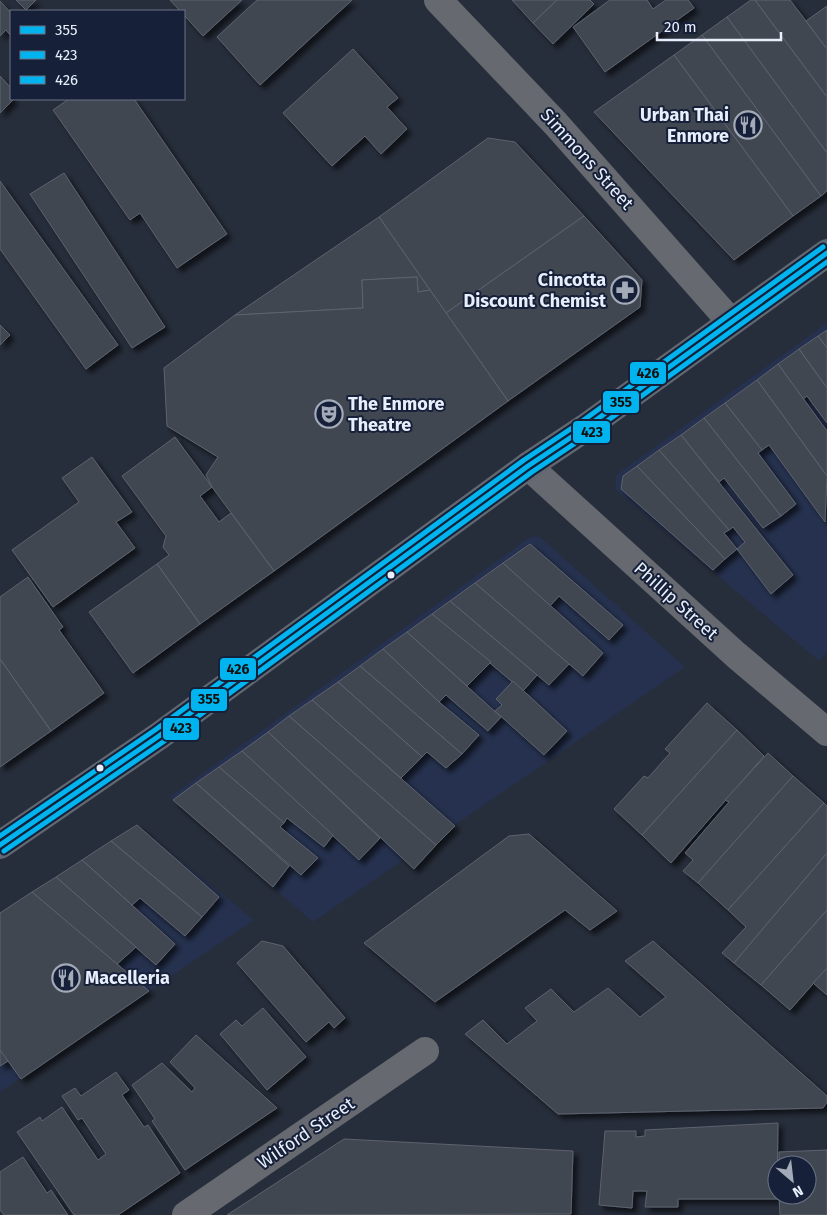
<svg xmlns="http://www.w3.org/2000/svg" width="827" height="1215" viewBox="0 0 827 1215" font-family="'Fira Sans',sans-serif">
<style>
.built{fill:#25314e}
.building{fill:#414651;stroke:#5d636f;filter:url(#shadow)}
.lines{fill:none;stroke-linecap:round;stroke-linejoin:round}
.minor{stroke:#66696f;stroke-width:28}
.highway{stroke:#626871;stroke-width:28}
.bus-1-casing{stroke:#162038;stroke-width:9}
.bus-2-casing{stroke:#162038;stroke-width:9}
.bus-3-casing{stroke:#162038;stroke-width:9}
.bus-1{stroke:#00b5ef;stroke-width:5}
.bus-2{stroke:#00b5ef;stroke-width:5}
.bus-3{stroke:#00b5ef;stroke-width:5}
.bus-dot{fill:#e8effc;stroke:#162038;stroke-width:2}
.labels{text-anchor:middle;stroke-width:4;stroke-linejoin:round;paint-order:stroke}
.poi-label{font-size:18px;font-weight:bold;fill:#e8effc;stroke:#162038;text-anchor:end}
.street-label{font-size:18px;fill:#e8effc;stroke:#162038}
.line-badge{stroke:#162038;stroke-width:2}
.pale-badge-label{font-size:14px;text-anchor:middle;font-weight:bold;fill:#111}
</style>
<defs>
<filter id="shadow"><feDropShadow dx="4.5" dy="4.5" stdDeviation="2.5" flood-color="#0009"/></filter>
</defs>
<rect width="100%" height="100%" fill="#272e3b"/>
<g class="built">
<polygon points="827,323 827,652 819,661 616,490 616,475"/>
<polygon points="530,537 540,537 685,667 313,922 170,797"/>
<polygon points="137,825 254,920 0,1092 0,913"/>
</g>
<g class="building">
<polygon points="16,0 36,0 26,10"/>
<polygon points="170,0 242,0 203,36 184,15 184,11 180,11"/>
<polygon points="257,0 352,0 260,85 217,37"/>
<polygon points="512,0 557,0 533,23"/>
<polygon points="557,0 590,0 594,4 553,44 533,23"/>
<polygon points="610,0 647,0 653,9 666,0 688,0 694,8 605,72 573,27"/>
<polygon points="751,0 755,0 827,97 827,153 727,17"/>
<polygon points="755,0 790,0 806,21 827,49 827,97"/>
<polygon points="0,1 11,13 11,36 6,30 0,36"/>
<polygon points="827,6 827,49 806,21"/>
<polygon points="727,17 827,153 827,191 821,196 702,35"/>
<polygon points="702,35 821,196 793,216 674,55"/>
<polygon points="353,49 398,98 387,107 407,129 381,154 365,136 332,166 283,113"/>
<polygon points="674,55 793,216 734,260 594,112"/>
<polygon points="0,76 11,88 11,99 14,99 0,113"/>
<polygon points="69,99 134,99 227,234 177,268 140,213 130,220 53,110"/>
<polygon points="488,138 515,142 584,216 446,313 379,217"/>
<polygon points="64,173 165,327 132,348 30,194"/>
<polygon points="0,181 118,345 86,369 0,249"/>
<polygon points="584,216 642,280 640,307 508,401 446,313"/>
<polygon points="379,217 430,290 418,292 417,277 362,280 363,308 235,315"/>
<polygon points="417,277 418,292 430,290 508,401 274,571 212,487 206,475 218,457 167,426 164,368 235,315 363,308 362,280"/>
<polygon points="0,325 10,335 0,345"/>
<polygon points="827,330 827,348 818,336"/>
<polygon points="818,336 827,348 827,388 799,349"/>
<polygon points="799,349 827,388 827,423 807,396 803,399 778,364"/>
<polygon points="778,364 827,431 827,476 757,380"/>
<polygon points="757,380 827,476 825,522 769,445 762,450 725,403"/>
<polygon points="725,403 762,450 758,453 796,504 781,516 704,418"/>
<polygon points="704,418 781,516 763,528 724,478 719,482 681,435"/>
<polygon points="681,435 793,575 771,594 737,549 745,542 733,527 729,530 659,450"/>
<polygon points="175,437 212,487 200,496 219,522 231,513 274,571 200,624 157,564 169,555 163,547 166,536 122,476"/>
<polygon points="659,450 729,530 724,533 737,549 725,559 637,466"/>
<polygon points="92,457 132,512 116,522 135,548 53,607 12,550 79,502 62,478"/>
<polygon points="637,466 725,559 713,570 621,489 623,476"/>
<polygon points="530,544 623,625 609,640 559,596 550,606 503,563"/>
<polygon points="503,563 603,653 583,676 475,583"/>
<polygon points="157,564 200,624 133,673 89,612"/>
<polygon points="28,577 63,627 59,630 104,693 51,731 0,659 0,597"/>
<polygon points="475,583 569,664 549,685 450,601"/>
<polygon points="450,601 537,675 523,691 432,614"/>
<polygon points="432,614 491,662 467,686 407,632"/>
<polygon points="407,632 501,717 488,731 446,695 439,702 383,649"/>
<polygon points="383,649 439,702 479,735 462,754 360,666"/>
<polygon points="0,659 51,731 0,767"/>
<polygon points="360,666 462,754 446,768 427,752 422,757 338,682"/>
<polygon points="513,681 567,731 544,755 495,711 502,705 496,699"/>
<polygon points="338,682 422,757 401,778 312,700"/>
<polygon points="312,700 455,826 436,845 289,716"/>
<polygon points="707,703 737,730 642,835 614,809 644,776 648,778 670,753 665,749"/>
<polygon points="289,716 436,845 414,869 268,732"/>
<polygon points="737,730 764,756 671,863 642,835"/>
<polygon points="268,732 380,838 359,860 242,751"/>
<polygon points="242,751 333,835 324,847 287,818 284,823 219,767"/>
<polygon points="768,753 793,776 698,883 683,871 693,860 685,853 729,802 725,800"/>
<polygon points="219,767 284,823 280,827 318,858 301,875 196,783"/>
<polygon points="793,776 824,803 728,910 698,883"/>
<polygon points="196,783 289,866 273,887 173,800"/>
<polygon points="824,803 827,806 827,853 734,963 722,953 746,927 728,910"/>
<polygon points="137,825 219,897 202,917 111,841"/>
<polygon points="529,834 617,911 590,930 565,910 435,1002 364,943 509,836"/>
<polygon points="111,841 202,917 185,936 140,898 132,905 82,860"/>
<polygon points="827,853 827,910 761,985 734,963"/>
<polygon points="82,860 175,944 156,965 56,877"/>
<polygon points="56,877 136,947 116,965 32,892"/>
<polygon points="32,892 149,991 21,1079 0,1050 0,913"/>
<polygon points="827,910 827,968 790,1010 761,985"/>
<polygon points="262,941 283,946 345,1018 334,1028 329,1022 306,1042 237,963"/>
<polygon points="653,941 827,1096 827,1102 823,1108 558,1114 465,1034 483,1020 507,1044 537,1021 525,1008 551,989 574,1012 608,988 640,1017 666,997 625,961"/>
<polygon points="827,968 827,995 813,983"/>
<polygon points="263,1008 306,1057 267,1090 220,1034 236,1020 242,1026"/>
<polygon points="196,1035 277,1108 185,1170 152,1121 155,1119 132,1085 162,1063 192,1092 195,1088 170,1062"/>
<polygon points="0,1050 8,1061 0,1066"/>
<polygon points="116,1072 129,1090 122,1095 144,1127 148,1125 180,1173 118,1215 74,1215 17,1132 40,1117 42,1121 62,1107 98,1160 106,1154 82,1118 78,1120 62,1096 75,1088 81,1096"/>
<polygon points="778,1123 777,1195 779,1195 779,1199 678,1199 678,1207 645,1207 647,1191 633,1191 632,1208 599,1205 605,1131 636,1131 636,1137 645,1136 645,1130"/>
<polygon points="344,1139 573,1151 571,1214 227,1215"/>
<polygon points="827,1150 827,1215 780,1215 779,1195 807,1195 807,1165 779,1165 779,1152"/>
<polygon points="23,1157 47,1193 51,1190 68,1215 4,1215 0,1210 0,1172"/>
</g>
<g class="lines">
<g class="minor">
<polyline points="438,0 556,124 731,322"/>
<polyline points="528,466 736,655 827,732"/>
<polyline points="186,1215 425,1051"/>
</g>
<polyline class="highway" points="0,845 159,736 528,466 585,428 827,253"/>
<g class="bus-1-casing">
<polyline id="bus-1" points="0,845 159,736 528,466 585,428 827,253"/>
</g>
<g class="bus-2-casing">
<polyline id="bus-2" points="4,851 163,742 532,472 589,434 827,262"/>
</g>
<g class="bus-3-casing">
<polyline id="bus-3" points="0,836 155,730 524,460 581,422 823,247"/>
</g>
<use href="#bus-1" class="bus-1"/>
<use href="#bus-2" class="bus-2"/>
<use href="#bus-3" class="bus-3"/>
</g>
<defs>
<g id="restaurant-ring" transform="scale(1.4375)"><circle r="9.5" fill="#162038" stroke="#a4abb8" stroke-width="1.5"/><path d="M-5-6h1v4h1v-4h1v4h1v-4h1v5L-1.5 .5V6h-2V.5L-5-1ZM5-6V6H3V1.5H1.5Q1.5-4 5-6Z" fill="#a4abb8"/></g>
<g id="pharmacy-ring" transform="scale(1.4375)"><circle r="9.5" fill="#162038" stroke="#a4abb8" stroke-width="1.5"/><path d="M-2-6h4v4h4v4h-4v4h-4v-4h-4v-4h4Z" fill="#a4abb8"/></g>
<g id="theatre-ring" transform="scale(1.4375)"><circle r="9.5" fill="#162038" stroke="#a4abb8" stroke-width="1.5"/><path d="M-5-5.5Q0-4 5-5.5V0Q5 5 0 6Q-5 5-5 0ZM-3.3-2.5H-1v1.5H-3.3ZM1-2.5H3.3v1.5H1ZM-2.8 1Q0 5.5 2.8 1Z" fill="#a4abb8"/></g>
</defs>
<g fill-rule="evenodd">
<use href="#restaurant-ring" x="748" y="125"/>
<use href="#pharmacy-ring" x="625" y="290"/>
<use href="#theatre-ring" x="329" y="414"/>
<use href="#restaurant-ring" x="66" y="978"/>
</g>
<g class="bus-dot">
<circle cx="391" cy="575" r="4.5"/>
<circle cx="100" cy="768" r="4.5"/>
</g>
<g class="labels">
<g class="poi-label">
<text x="729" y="121">Urban Thai<tspan x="729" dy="21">Enmore</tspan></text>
<text x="606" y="286">Cincotta<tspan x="606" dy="21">Discount Chemist</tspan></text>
<text x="348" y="410" text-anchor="start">The Enmore<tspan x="348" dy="21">Theatre</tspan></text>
<text x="85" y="984" text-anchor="start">Macelleria</text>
</g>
<g class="street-label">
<text transform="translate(587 159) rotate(48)" y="6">Simmons Street</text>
<text transform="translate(676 601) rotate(42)" y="6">Phillip Street</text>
<text transform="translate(306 1133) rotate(-34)" y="6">Wilford Street</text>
</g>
</g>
<g class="line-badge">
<rect x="629" y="361" width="38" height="24" rx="5" fill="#00b5ef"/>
<rect x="602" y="390" width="38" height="24" rx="5" fill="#00b5ef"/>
<rect x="572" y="420" width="39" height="24" rx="5" fill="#00b5ef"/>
<rect x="219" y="657" width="38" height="24" rx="5" fill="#00b5ef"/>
<rect x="190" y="688" width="38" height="24" rx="5" fill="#00b5ef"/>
<rect x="162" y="717" width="38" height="24" rx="5" fill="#00b5ef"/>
</g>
<g class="pale-badge-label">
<text x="648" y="378">426</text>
<text x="621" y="407">355</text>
<text x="592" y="437">423</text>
<text x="238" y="674">426</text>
<text x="209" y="704">355</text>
<text x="181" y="733">423</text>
</g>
<rect x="10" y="10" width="175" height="90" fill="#162038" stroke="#6a7386"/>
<rect x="20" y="26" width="25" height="8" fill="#00b5ef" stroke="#6a7386"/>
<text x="55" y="35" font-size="15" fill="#e8effc">355</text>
<rect x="20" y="51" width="25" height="8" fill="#00b5ef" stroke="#6a7386"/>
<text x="55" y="60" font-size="15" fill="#e8effc">423</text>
<rect x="20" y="76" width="25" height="8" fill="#00b5ef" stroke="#6a7386"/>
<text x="55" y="85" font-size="15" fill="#e8effc">426</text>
<g transform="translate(792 1180) rotate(152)"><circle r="24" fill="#162038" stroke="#6a7386"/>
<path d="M0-4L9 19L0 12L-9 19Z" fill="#a4abb8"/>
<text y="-8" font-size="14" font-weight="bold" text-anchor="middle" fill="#e8effc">N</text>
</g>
<path d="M657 32v8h124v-8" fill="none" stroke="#e8effc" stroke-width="2.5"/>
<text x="664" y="32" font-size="15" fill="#e8effc" stroke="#162038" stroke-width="4" paint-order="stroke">20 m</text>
</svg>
